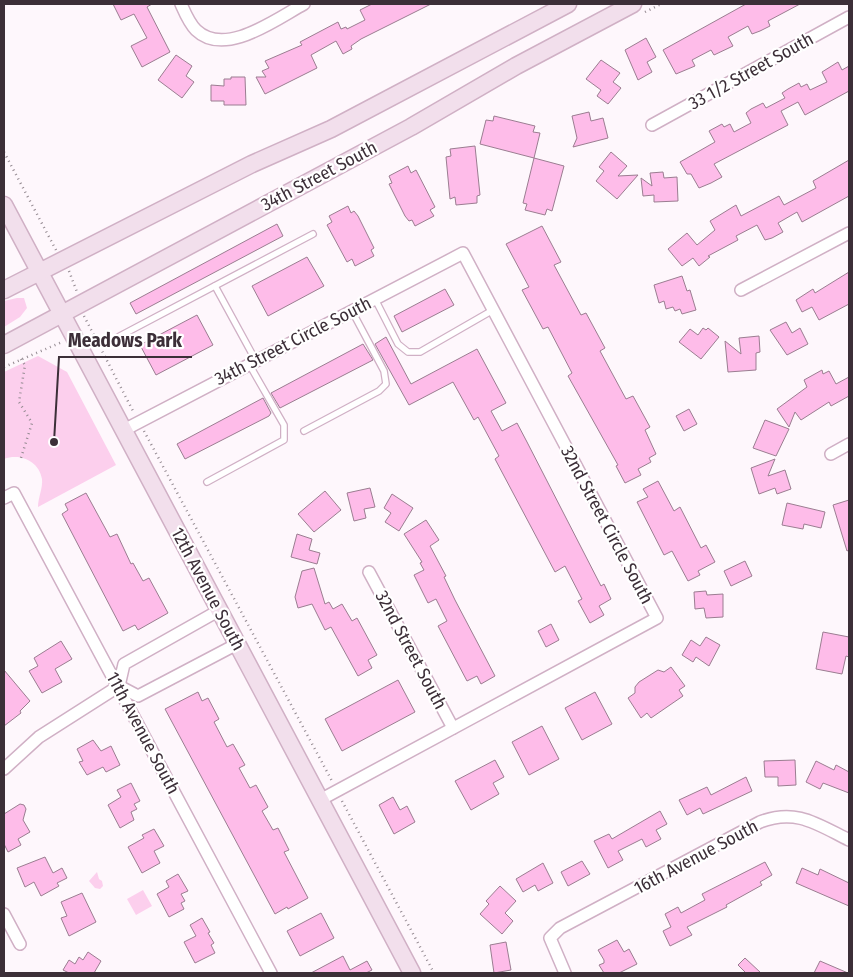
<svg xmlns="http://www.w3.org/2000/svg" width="853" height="977" viewBox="0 0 853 977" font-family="'Fira Sans Condensed',sans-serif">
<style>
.green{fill:#fccfed}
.building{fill:#febce9;stroke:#9b7d91}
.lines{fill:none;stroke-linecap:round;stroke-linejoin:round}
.lane-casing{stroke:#d0b0c5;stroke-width:8}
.street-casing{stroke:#d0b0c5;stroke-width:14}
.secondary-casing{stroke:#d0b0c5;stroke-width:19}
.path{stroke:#958b92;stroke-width:2.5;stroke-dasharray:1 4;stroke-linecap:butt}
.lane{stroke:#fff;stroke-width:5.5}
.street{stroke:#fff;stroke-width:11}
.secondary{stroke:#f2dfec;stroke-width:16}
.labels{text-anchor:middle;stroke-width:4.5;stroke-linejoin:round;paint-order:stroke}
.street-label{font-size:18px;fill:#3c2f38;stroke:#fff}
.leader{fill:none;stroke:#3c2f38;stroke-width:2}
.callout-dot{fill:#3c2f38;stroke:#fff;stroke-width:2}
.callout-label{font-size:19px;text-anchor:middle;font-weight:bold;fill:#3c2f38;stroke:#fff;stroke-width:4.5;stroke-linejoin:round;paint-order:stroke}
</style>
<rect width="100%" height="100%" fill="#fef7fc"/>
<g class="green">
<polygon points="17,298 24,298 27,308 20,317 4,327 4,301"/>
<path d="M38 356 67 372 116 465 38 507C38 498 43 488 42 479 39 461 20 453 4 459V372Z"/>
<polygon points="97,872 99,879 102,881 103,886 100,889 95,888 89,881"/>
<polygon points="143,890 152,906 136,915 127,899"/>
</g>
<g class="building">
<polygon points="113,4 152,4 147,7 170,52 142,67 131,46 147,38 134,14 121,20"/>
<polygon points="372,4 431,4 361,39 351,46 352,49 343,54 336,41 311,55 317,68 265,94 256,77 266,77 262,71 269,68 265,61 302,45 300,42 338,22 341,29 346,27 347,29 365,20 360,10"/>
<polygon points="746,4 800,4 768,21 770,26 760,31 752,34 748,26 728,37 733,46 714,55 711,50 692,60 695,66 676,74 663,50"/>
<polygon points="646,38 656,57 647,62 652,72 638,80 625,50"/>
<polygon points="176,55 192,66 186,76 194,82 182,98 158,80"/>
<polygon points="601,60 620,73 613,82 621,88 608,104 597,96 601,90 586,79"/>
<polygon points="838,62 842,70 849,66 849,91 805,115 798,102 781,111 788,125 714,164 722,177 711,183 699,188 691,174 687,174 680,162 715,142 709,131 722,124 724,127 730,124 734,132 751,123 746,113 751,109 763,103 766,108 785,98 782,93 788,89 799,83 801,87 807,84 810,90 827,82 822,72"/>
<polygon points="231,77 245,77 246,105 224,105 224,101 211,101 211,85 224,86 224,79 231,79"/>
<polygon points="589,112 591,121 603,118 608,138 573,147 577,138 572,116"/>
<polygon points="494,116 535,126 533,132 540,133 534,158 480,144 486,120 493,121"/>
<polygon points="475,146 480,195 477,196 477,203 456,205 455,197 450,199 446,157 451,156 450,149"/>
<polygon points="611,152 627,166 618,176 638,175 617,199 596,181 604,171 599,167"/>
<polygon points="534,158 564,166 552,211 547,209 545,215 525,210 527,204 523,203"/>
<polygon points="849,160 849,196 802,222 797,212 778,223 783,232 772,238 765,240 757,225 736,236 738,240 708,256 710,257 699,266 693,258 682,266 668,249 687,233 697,245 715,230 710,221 736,205 741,216 779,196 784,205 816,188 813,181"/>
<polygon points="408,166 411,173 416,170 435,207 430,210 434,216 415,226 412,220 409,221 405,216 389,184 392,183 389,176"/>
<polygon points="663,172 664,178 677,177 678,201 654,202 654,195 643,196 641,178 652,186 650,173"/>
<polygon points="348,206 351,213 354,211 358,216 374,248 371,250 374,256 355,266 352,259 347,262 327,225 332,222 329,216"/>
<polygon points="277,224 283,236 136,314 130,303"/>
<polygon points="542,226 561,262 554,265 581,315 586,313 605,348 600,351 626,399 633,396 650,427 645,430 656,454 649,458 651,462 638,469 641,475 625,483 616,466 618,465 568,376 572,373 548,327 543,329 522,290 529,287 506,244"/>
<polygon points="307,257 324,286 268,316 252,286"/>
<polygon points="849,272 849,304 819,320 812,307 802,312 796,300 813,289 815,293"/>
<polygon points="682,276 687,291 690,290 696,310 682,314 680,309 675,311 673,307 666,309 664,301 659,303 654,285"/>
<polygon points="445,289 454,305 402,332 394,316"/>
<polygon points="197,315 213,345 156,375 140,345"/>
<polygon points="786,322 792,333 800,328 808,344 787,355 770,330"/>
<polygon points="703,328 706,330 708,328 719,337 701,359 679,342 690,329 698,335"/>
<polygon points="759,336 760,352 756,353 756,370 728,372 725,341 741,354 739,338"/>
<polygon points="386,337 411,384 477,349 506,403 491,411 502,431 517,423 527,442 601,586 604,584 611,599 599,606 604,615 590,623 578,601 582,599 565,566 555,572 495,459 499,456 478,417 474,420 453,382 409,405 375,344"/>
<polygon points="363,344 373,360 280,408 271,393"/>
<polygon points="822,370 823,374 829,371 836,384 849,377 849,396 831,406 829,402 801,420 795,412 789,427 777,409 807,387 804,380"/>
<polygon points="263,398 271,413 269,416 185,459 177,444"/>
<polygon points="689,409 697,424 684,431 676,416"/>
<polygon points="765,420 789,429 776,456 753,448"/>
<polygon points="775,459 768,476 785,470 791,489 777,494 775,488 759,494 751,468"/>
<polygon points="658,481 674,511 680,507 701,548 706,545 715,562 698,571 700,575 688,581 672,551 664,555 637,502 648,497 643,489"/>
<polygon points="370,488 375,507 364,509 366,518 354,521 347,493"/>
<polygon points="325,491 341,510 314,532 298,514"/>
<polygon points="86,493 110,537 117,534 131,564 133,563 143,581 149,578 168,613 138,630 135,625 123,631 62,514 68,510 65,504"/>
<polygon points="392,494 413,508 399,531 385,522 391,513 384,508"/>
<polygon points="849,500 849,550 847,551 833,505"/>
<polygon points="787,503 825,512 821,528 804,524 803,529 782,525"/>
<polygon points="426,520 439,540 430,546 446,576 444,577 455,600 495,676 481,684 477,676 467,681 438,626 447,621 436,599 428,603 414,575 424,570 420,563 422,562 404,534"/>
<polygon points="297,534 312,539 309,550 320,553 317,564 291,557"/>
<polygon points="745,561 752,576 731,586 724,571"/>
<polygon points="314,568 325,604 329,602 333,609 342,604 352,621 357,618 377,655 368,660 372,668 358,676 331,627 325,630 312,604 298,608 295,597 302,571"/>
<polygon points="706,591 707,595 723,594 723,617 706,618 704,608 695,609 694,592"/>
<polygon points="551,624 559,640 546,647 538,631"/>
<polygon points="823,632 849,637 849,657 846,656 842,674 816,669"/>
<polygon points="706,637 720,645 709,666 696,657 693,662 682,655 691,640 700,646"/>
<polygon points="61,641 72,659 55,669 62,682 42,693 29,671 38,666 34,658"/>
<polygon points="671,667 685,686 679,690 683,696 651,718 647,713 641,718 628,698 635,693 635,687 639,682 658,670 664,672"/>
<polygon points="4,670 30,701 20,711 21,713 4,726"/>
<polygon points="398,680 415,712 342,751 325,719"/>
<polygon points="198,692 202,701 208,698 219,719 214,722 227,747 233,744 245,765 239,768 250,788 256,785 268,807 262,811 273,830 278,828 289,850 284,852 308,898 288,909 287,907 275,914 165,709"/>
<polygon points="595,692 612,724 582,740 565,708"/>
<polygon points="542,726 559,759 529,775 512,742"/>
<polygon points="93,740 101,751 111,746 120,765 106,772 103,767 87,775 79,762 83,761 77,749"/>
<polygon points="495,760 504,777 493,783 499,794 471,810 455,781"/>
<polygon points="795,760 796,785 778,786 778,777 765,777 764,761"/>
<polygon points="816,761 834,770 836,765 849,772 849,793 823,783 820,789 806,782"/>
<polygon points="746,777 752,791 703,814 700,808 687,815 679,800 707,787 711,795"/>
<polygon points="131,783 140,801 134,804 137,809 131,812 134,820 120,828 108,805 121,797 117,790"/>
<polygon points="393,797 400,810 407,806 415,822 394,834 379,805"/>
<polygon points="20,804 24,805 26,809 23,820 30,832 18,839 21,845 8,852 4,844 4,814"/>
<polygon points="660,811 667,824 656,830 661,839 646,847 642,839 618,851 623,860 608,868 594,841 609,834 612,839"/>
<polygon points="154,829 164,846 154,851 160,863 142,873 128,847 144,838 142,835"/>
<polygon points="45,857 53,873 62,868 67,878 57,883 59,886 41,896 34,882 25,887 17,868"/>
<polygon points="582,861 590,874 568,886 561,872"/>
<polygon points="765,862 772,875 760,882 762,885 726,905 727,907 687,927 692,935 670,946 663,931 671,927 665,914 678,907 681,913 705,900 702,894"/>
<polygon points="543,863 553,883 538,891 535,885 523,892 516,879"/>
<polygon points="802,868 818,875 820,869 849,883 849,906 796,883"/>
<polygon points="178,874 188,891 181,894 185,901 181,903 184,909 169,917 157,894 169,887 166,881"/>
<polygon points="500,886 516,901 505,913 513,921 502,934 480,914 489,904 486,901"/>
<polygon points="82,893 96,922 69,936 61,918 67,916 61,902"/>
<polygon points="321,913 334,938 300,956 287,931"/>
<polygon points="202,918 210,932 208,933 214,943 211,945 215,953 195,963 184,942 196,936 190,925"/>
<polygon points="617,940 624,952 629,949 637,964 619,973 604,973 599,965 604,963 604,960 598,950"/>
<polygon points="506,942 511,970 494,973 490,945"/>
<polygon points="88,952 101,961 94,973 69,973 63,970 69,960 75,964 79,957 83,960"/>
<polygon points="343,956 350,970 367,961 372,970 366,973 311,973"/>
<polygon points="745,958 761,973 746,973 738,965"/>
<polygon points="820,961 848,973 814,973"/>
</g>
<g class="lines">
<g class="lane-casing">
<g id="lane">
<polyline points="215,286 256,361"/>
<polyline points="375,299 398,344 408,352 420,352 493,310"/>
<polyline points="118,337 313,234"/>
<polyline points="304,431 379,391 386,384 384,371 352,311"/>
<polyline points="207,482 284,440 284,425 249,364"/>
</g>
</g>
<g class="street-casing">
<g id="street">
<path d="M181 4C185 13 189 23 196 30 225 58 276 19 304 4"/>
<polyline points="652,125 849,17"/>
<polyline points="741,290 849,233"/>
<polyline points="124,430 463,253 657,618 320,800"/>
<polyline points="831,454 849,444"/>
<polyline points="4,498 14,493 271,973"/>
<polyline points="369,572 453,728"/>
<polyline points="119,686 138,696 237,644"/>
<polyline points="4,769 39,737 119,686 124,664 218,611"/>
<polyline points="4,914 20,944"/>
<path d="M565 973 550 938 560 928 760 822C796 808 817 824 849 840"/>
</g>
</g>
<g class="secondary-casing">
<g id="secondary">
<polyline points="4,205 412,973"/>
<polyline points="4,290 252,164 331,129 568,4"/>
<polyline points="4,345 411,127 516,66 633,4"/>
</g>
</g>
<g class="path">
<polyline points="645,12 661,4"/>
<polyline points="4,152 56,250"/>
<polyline points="69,271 77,292"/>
<polyline points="84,316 134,413"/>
<polyline points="21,359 25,365 19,402 32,423 21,458"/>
<polyline points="4,367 62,342"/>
<polyline points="144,431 332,781"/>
<polyline points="342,801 434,973"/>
</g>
<use href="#lane" class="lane"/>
<use href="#street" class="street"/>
<use href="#secondary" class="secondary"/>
</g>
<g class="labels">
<g class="street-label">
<text transform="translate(751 71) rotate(-29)" y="6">33 1/2 Street South</text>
<text transform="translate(319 176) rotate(-28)" y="6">34th Street South</text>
<text transform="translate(293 341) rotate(-27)" y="6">34th Street Circle South</text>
<text transform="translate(607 525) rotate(62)" y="6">32nd Street Circle South</text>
<text transform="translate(208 589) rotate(62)" y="6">12th Avenue South</text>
<text transform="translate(411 650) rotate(62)" y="6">32nd Street South</text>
<text transform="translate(143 733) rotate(62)" y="6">11th Avenue South</text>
<text transform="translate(696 857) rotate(-28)" y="6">16th Avenue South</text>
</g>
</g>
<path class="leader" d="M54 442L59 357H192"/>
<circle class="callout-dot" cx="54" cy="442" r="5"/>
<g class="callout-label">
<text x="125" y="347">Meadows Park</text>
</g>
<rect width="853" height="977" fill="none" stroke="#3c2f38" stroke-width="10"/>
</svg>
